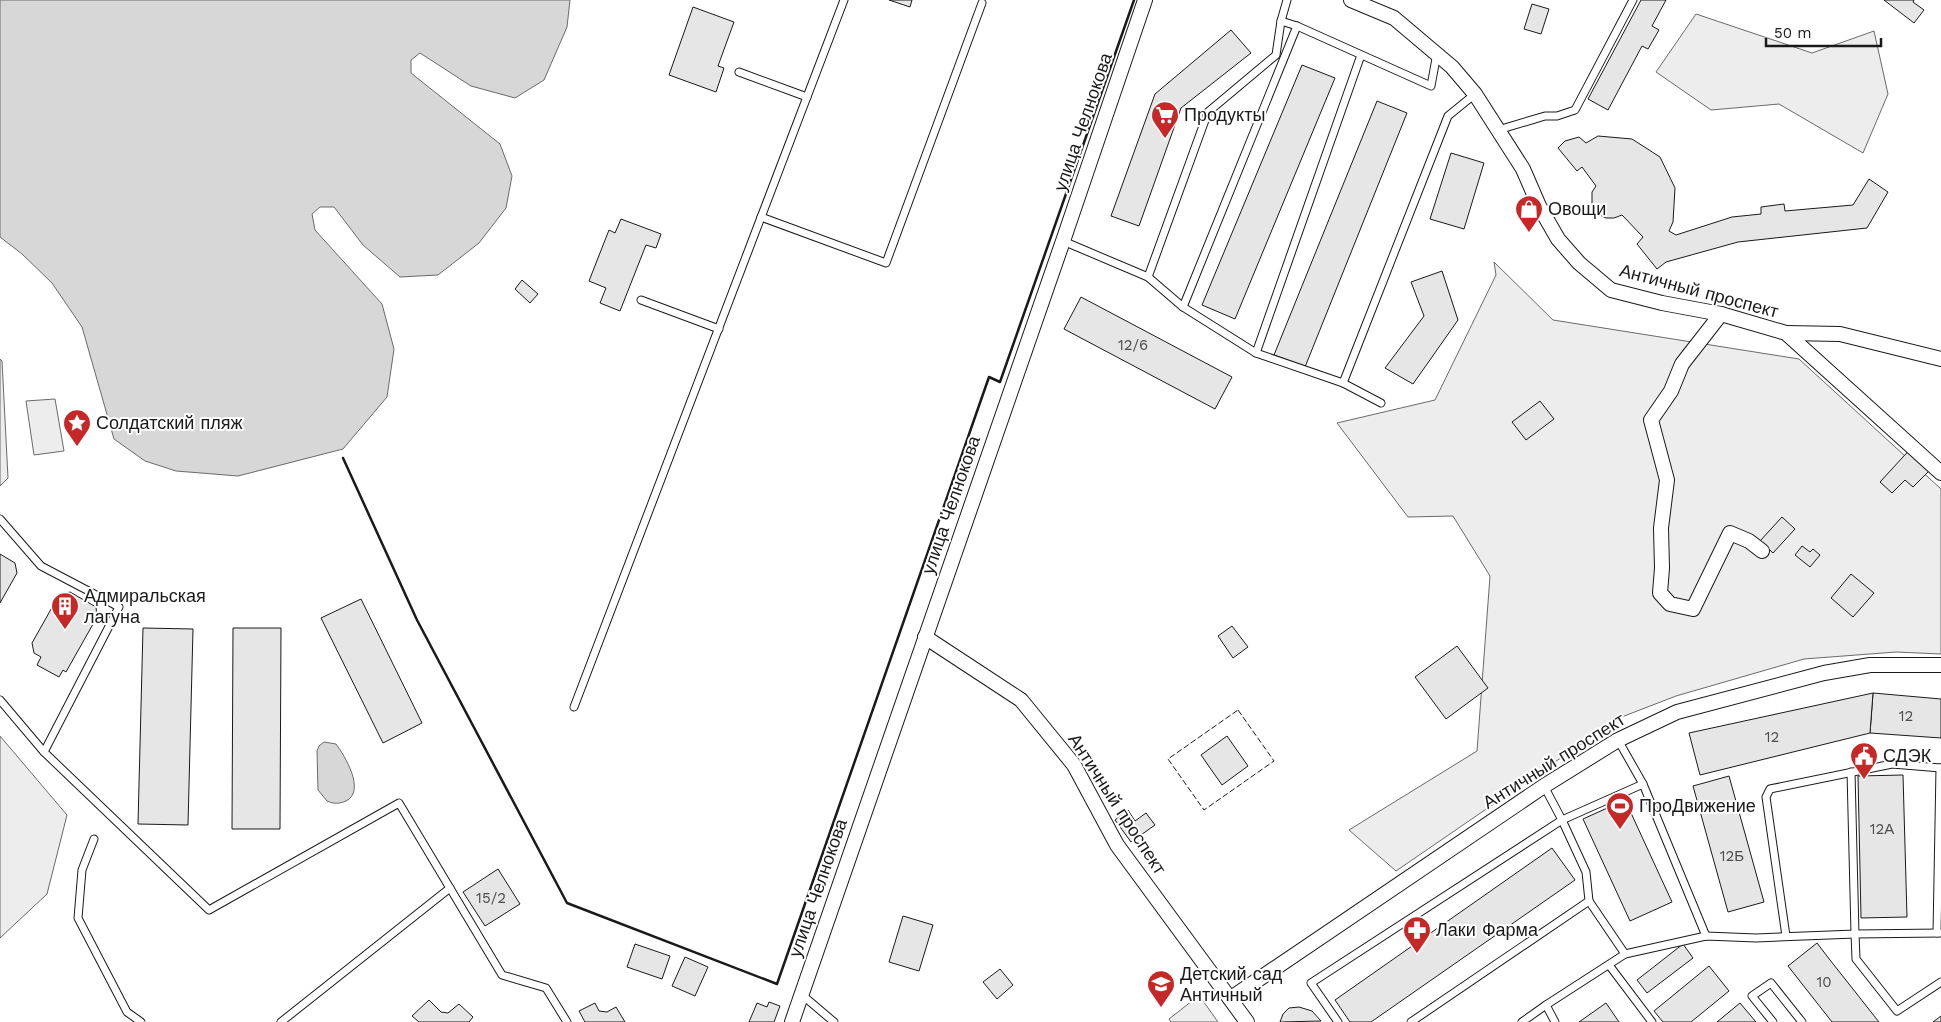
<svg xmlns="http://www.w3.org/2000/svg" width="1941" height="1022" viewBox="0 0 1941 1022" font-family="'Work Sans',sans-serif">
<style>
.green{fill:#ededed;stroke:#6a6a6a}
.water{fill:#d7d7d7;stroke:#6a6a6a}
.building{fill:#e6e6e6;stroke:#1a1a1a}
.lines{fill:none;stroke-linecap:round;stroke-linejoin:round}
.lane-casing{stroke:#1a1a1a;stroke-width:9}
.street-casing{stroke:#1a1a1a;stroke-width:16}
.lane{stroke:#fff;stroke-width:7}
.street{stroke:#fff;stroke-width:14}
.fence{stroke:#1a1a1a;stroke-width:1;stroke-dasharray:6 2.5;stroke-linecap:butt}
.wall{stroke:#1a1a1a;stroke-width:2.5}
.labels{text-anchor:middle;stroke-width:4;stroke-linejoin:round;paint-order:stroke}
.number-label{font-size:15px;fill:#4d4d4d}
.poi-label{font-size:18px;fill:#1a1a1a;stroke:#fff;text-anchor:start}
.street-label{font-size:18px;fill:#1a1a1a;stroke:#fff}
</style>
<rect width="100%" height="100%" fill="#fff"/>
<g class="green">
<polygon points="1696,14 1812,53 1874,31 1888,94 1863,153 1779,104 1711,110 1656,72"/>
<polygon points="1494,262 1553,320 1799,359 1941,489 1941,654 1896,652 1804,659 1676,696 1619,718 1396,871 1349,830 1477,751 1490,576 1453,516 1408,517 1337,423 1435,400 1496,275"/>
<polygon points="0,359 2,361 8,478 0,486"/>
<polygon points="55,399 64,451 34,455 26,401"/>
<polygon points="0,736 67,815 47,894 0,938"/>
<polygon points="1197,997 1201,998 1218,1022 1171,1022 1169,1019"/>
</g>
<g class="water">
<polygon points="0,0 570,0 567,27 544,80 515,98 471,86 420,53 411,60 411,73 500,144 512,176 506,208 479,243 438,275 400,277 363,245 334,207 320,207 312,214 315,230 382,304 394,349 387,397 343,449 238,476 176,471 145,461 114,439 82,327 52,283 22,254 0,237"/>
<path d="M324 742 336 744C345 756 366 791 346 801 339 804 334 804 327 801L318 790 317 751 319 746Z"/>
</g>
<g class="building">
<polygon points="889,0 912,0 910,7"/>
<polygon points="1641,0 1666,0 1652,26 1659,30 1648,49 1642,46 1608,110 1588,99"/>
<polygon points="1884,0 1914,0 1913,2 1924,10 1914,23"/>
<polygon points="1532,4 1549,9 1541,34 1524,29"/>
<polygon points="693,7 734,22 718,66 724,68 716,92 669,75"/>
<polygon points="1231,30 1251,53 1181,108 1139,226 1111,216 1155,94"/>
<polygon points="1302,65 1335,78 1235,319 1202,305"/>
<polygon points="1377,101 1407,113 1305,367 1274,355"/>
<polygon points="1598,136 1632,139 1660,157 1675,188 1673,222 1669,231 1676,235 1732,217 1761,214 1761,207 1784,204 1785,211 1853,205 1869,179 1888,192 1867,228 1738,242 1666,262 1657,269 1637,244 1643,237 1622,215 1614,218 1606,218 1598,214 1592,208 1592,192 1596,186 1582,167 1577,171 1558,148 1565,141 1579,137 1586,143"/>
<polygon points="1451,153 1484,163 1464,229 1430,219"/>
<polygon points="621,219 661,234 656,248 646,245 620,311 600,303 606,288 589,281 609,230 615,233"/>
<polygon points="1442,271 1458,320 1413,384 1385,368 1424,316 1411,282"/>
<polygon points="522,280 538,294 530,303 515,289"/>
<polygon points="1081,297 1232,377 1215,409 1064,329"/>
<polygon points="1540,401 1554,419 1526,440 1512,422"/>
<polygon points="1914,445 1935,465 1913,487 1905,480 1892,493 1880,482"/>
<polygon points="1782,517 1795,529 1773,553 1760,541"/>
<polygon points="1802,546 1810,552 1813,549 1820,555 1810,567 1795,555"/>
<polygon points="0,554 15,563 17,573 0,603"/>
<polygon points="1851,574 1874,593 1853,617 1831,598"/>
<polygon points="70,592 96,607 97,617 66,672 63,670 59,677 37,665 41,657 34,653 32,643 59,595"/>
<polygon points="361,599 422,723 383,743 321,618"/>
<polygon points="1232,626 1248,647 1233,658 1218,636"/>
<polygon points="143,628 193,629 188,825 138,824"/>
<polygon points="233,628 281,628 280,829 232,829"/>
<polygon points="1457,646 1488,688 1446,719 1415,677"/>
<polygon points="1873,693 1941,699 1941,738 1870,733"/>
<polygon points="1873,693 1870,733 1700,775 1689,733"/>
<polygon points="1227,736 1248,766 1222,785 1201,755"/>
<polygon points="1903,775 1907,917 1861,918 1858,776"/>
<polygon points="1729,776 1764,902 1728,912 1693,786"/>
<polygon points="1625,800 1672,902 1630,921 1583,819"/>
<polygon points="1128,810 1135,821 1146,813 1155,825 1131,842 1115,820"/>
<polygon points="1552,848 1575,880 1371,1022 1350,1022 1335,1000"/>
<polygon points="498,869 520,904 485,926 463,892"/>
<polygon points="903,916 933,925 919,971 889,962"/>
<polygon points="1817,943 1830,960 1879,1022 1832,1022 1788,966"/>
<polygon points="635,944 670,956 662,979 627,967"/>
<polygon points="1683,944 1693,958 1647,993 1637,980"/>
<polygon points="685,957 708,967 695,996 672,986"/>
<polygon points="1709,966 1729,991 1691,1022 1663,1022 1654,1011"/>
<polygon points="1000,969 1013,985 997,999 983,982"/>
<polygon points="429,1000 441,1012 448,1013 459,1004 473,1017 469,1022 419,1022 412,1016"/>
<polygon points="769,1002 780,1006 774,1022 749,1022 757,1003 767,1007"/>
<polygon points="595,1003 599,1011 607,1012 616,1007 625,1022 585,1022 579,1011"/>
<polygon points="1606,1003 1619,1022 1579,1022"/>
<polygon points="1740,1003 1756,1022 1717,1022"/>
<polygon points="1299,1007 1312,1011 1321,1021 1280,1022 1283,1014 1289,1008"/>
<polygon points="1941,1016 1941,1022 1933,1022"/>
</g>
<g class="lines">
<g class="lane-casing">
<g id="lane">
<polyline points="1281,21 1297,26 1431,86 1437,53"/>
<polyline points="739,72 807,97"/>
<polyline points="1498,130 1545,116 1557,116 1575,110 1633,0"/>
<polyline points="761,217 886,263 982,3"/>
<polyline points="1063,241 1148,277 1208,112 1276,55 1281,21 1287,0"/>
<polyline points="1148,277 1183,307 1256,353 1361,55"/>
<polyline points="641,300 719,329"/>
<polyline points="1183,307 1297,26"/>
<polyline points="1256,353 1343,383 1381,403"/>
<polyline points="1343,383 1448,116 1475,94"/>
<polyline points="0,519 41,566 119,607 44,752"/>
<polyline points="0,700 44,752 209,910 399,803 502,975 546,988 567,1022"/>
<polyline points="574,707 844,0"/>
<polyline points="1618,740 1643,784 1706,936"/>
<polyline points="1544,786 1562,820 1643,784"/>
<polyline points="94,839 82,870 78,918 127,1012 141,1022"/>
<polyline points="1589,901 1625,954"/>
<polyline points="1937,933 1940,768"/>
<polyline points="1941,933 1855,934 1856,959 1897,1011 1941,982"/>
<polyline points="1786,936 1766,797 1770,789 1892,764 1941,768"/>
<polyline points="1609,965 1652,1022"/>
<polyline points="801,994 834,1022"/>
<polyline points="281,1022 450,888"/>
<polyline points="1338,1022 1311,983 1562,820 1586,872 1589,901 1411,1022"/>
<polyline points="1522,1022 1546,1005"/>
<polyline points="1555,1022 1546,1005 1625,954 1706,936 1756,938 1855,934 1851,772"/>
<polyline points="1773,1022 1752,996 1771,983 1802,1022"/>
</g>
</g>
<g class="street-casing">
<g id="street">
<polyline points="1351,0 1394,18 1452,67 1475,94 1523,169 1539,206 1558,239 1579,263 1611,290 1662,303 1721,314 1786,333 1941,473"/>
<polyline points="1721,314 1682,364 1671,391 1651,420 1667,480 1661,528 1662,568 1660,593 1670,604 1693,609 1730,533 1749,541 1762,551"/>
<polyline points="1786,333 1840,334 1941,359"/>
<polyline points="925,637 1021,700 1074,765 1117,845 1247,1022"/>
<polyline points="1231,998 1544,786 1618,740 1677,712 1824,673 1870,665 1941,665"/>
<polyline points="792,1022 1063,241 1145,0"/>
</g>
</g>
<use href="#lane" class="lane"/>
<use href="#street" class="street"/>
<polygon class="fence" points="1238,710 1274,761 1204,810 1168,759"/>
<polyline class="wall" points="343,458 417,620 567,903 777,984 989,377 1000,382 1134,0"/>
</g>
<defs>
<g id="supermarket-pin" transform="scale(1.4375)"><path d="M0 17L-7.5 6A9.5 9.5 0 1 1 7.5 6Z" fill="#c62828" stroke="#fff"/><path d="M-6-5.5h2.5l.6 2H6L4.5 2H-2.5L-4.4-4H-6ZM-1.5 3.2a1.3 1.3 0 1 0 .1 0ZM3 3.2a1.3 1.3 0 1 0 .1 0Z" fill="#fff"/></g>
<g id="shop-pin" transform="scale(1.4375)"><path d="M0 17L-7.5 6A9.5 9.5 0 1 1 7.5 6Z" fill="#c62828" stroke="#fff"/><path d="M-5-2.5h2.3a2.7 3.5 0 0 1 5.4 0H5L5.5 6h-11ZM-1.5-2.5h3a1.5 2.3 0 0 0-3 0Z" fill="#fff"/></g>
<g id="sight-pin" transform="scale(1.4375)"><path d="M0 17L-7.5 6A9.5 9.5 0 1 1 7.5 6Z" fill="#c62828" stroke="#fff"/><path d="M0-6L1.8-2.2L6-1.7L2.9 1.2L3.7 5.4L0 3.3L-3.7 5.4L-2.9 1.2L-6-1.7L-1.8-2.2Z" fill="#fff"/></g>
<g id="building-pin" transform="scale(1.4375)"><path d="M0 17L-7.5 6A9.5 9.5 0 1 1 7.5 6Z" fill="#c62828" stroke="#fff"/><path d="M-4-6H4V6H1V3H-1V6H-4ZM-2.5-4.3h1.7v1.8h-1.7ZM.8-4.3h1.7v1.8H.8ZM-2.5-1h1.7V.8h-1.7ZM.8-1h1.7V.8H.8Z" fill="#fff"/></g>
<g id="civic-pin" transform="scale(1.4375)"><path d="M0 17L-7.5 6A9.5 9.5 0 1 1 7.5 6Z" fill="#c62828" stroke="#fff"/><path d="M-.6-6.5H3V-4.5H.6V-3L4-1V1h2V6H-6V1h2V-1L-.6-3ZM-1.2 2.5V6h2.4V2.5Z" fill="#fff"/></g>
<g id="stadium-pin" transform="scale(1.4375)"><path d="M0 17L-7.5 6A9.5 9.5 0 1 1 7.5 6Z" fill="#c62828" stroke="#fff"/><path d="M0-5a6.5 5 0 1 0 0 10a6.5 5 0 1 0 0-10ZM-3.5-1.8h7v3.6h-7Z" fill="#fff"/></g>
<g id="pharmacy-pin" transform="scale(1.4375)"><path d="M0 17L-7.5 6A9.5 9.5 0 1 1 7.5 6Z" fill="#c62828" stroke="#fff"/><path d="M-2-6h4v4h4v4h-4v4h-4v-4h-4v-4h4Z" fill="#fff"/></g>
<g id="school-pin" transform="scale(1.4375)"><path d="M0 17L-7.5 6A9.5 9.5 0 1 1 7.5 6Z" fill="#c62828" stroke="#fff"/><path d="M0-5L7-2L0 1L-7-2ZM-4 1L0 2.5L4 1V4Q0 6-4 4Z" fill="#fff"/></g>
</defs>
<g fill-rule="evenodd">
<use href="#supermarket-pin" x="1165" y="115"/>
<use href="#shop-pin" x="1529" y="209"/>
<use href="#sight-pin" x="77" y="423"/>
<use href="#building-pin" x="65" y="606"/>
<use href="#civic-pin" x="1864" y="756"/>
<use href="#stadium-pin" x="1620" y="806"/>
<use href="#pharmacy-pin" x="1417" y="930"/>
<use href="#school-pin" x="1161" y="984"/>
</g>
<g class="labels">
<g class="number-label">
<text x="1133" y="350">12/6</text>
<text x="1906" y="721">12</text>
<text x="1772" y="742">12</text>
<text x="1882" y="834">12А</text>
<text x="1732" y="861">12Б</text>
<text x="491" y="903">15/2</text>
<text x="1824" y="987">10</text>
</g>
<g class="poi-label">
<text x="1184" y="121">Продукты</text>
<text x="1548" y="215">Овощи</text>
<text x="96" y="429">Солдатский пляж</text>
<text x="84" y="602">Адмиральская<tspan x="84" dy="21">лагуна</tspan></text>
<text x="1883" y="762">СДЭК</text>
<text x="1639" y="812">ПроДвижение</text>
<text x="1436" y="936">Лаки Фарма</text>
<text x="1180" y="980">Детский сад<tspan x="1180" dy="21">Античный</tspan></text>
</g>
<g class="street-label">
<text transform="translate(1083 122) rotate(-71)" y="6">улица Челнокова</text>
<text transform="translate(1699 291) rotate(15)" y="6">Античный проспект</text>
<text transform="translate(951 505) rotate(-71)" y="6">улица Челнокова</text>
<text transform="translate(1554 761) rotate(-32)" y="6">Античный проспект</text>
<text transform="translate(1117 804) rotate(57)" y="6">Античный проспект</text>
<text transform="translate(818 888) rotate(-71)" y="6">улица Челнокова</text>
</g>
</g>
<path d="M1766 38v8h115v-8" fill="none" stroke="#1a1a1a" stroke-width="2.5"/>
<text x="1774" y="38" font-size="15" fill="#1a1a1a" stroke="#ffffff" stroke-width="4" paint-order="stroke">50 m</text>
</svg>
